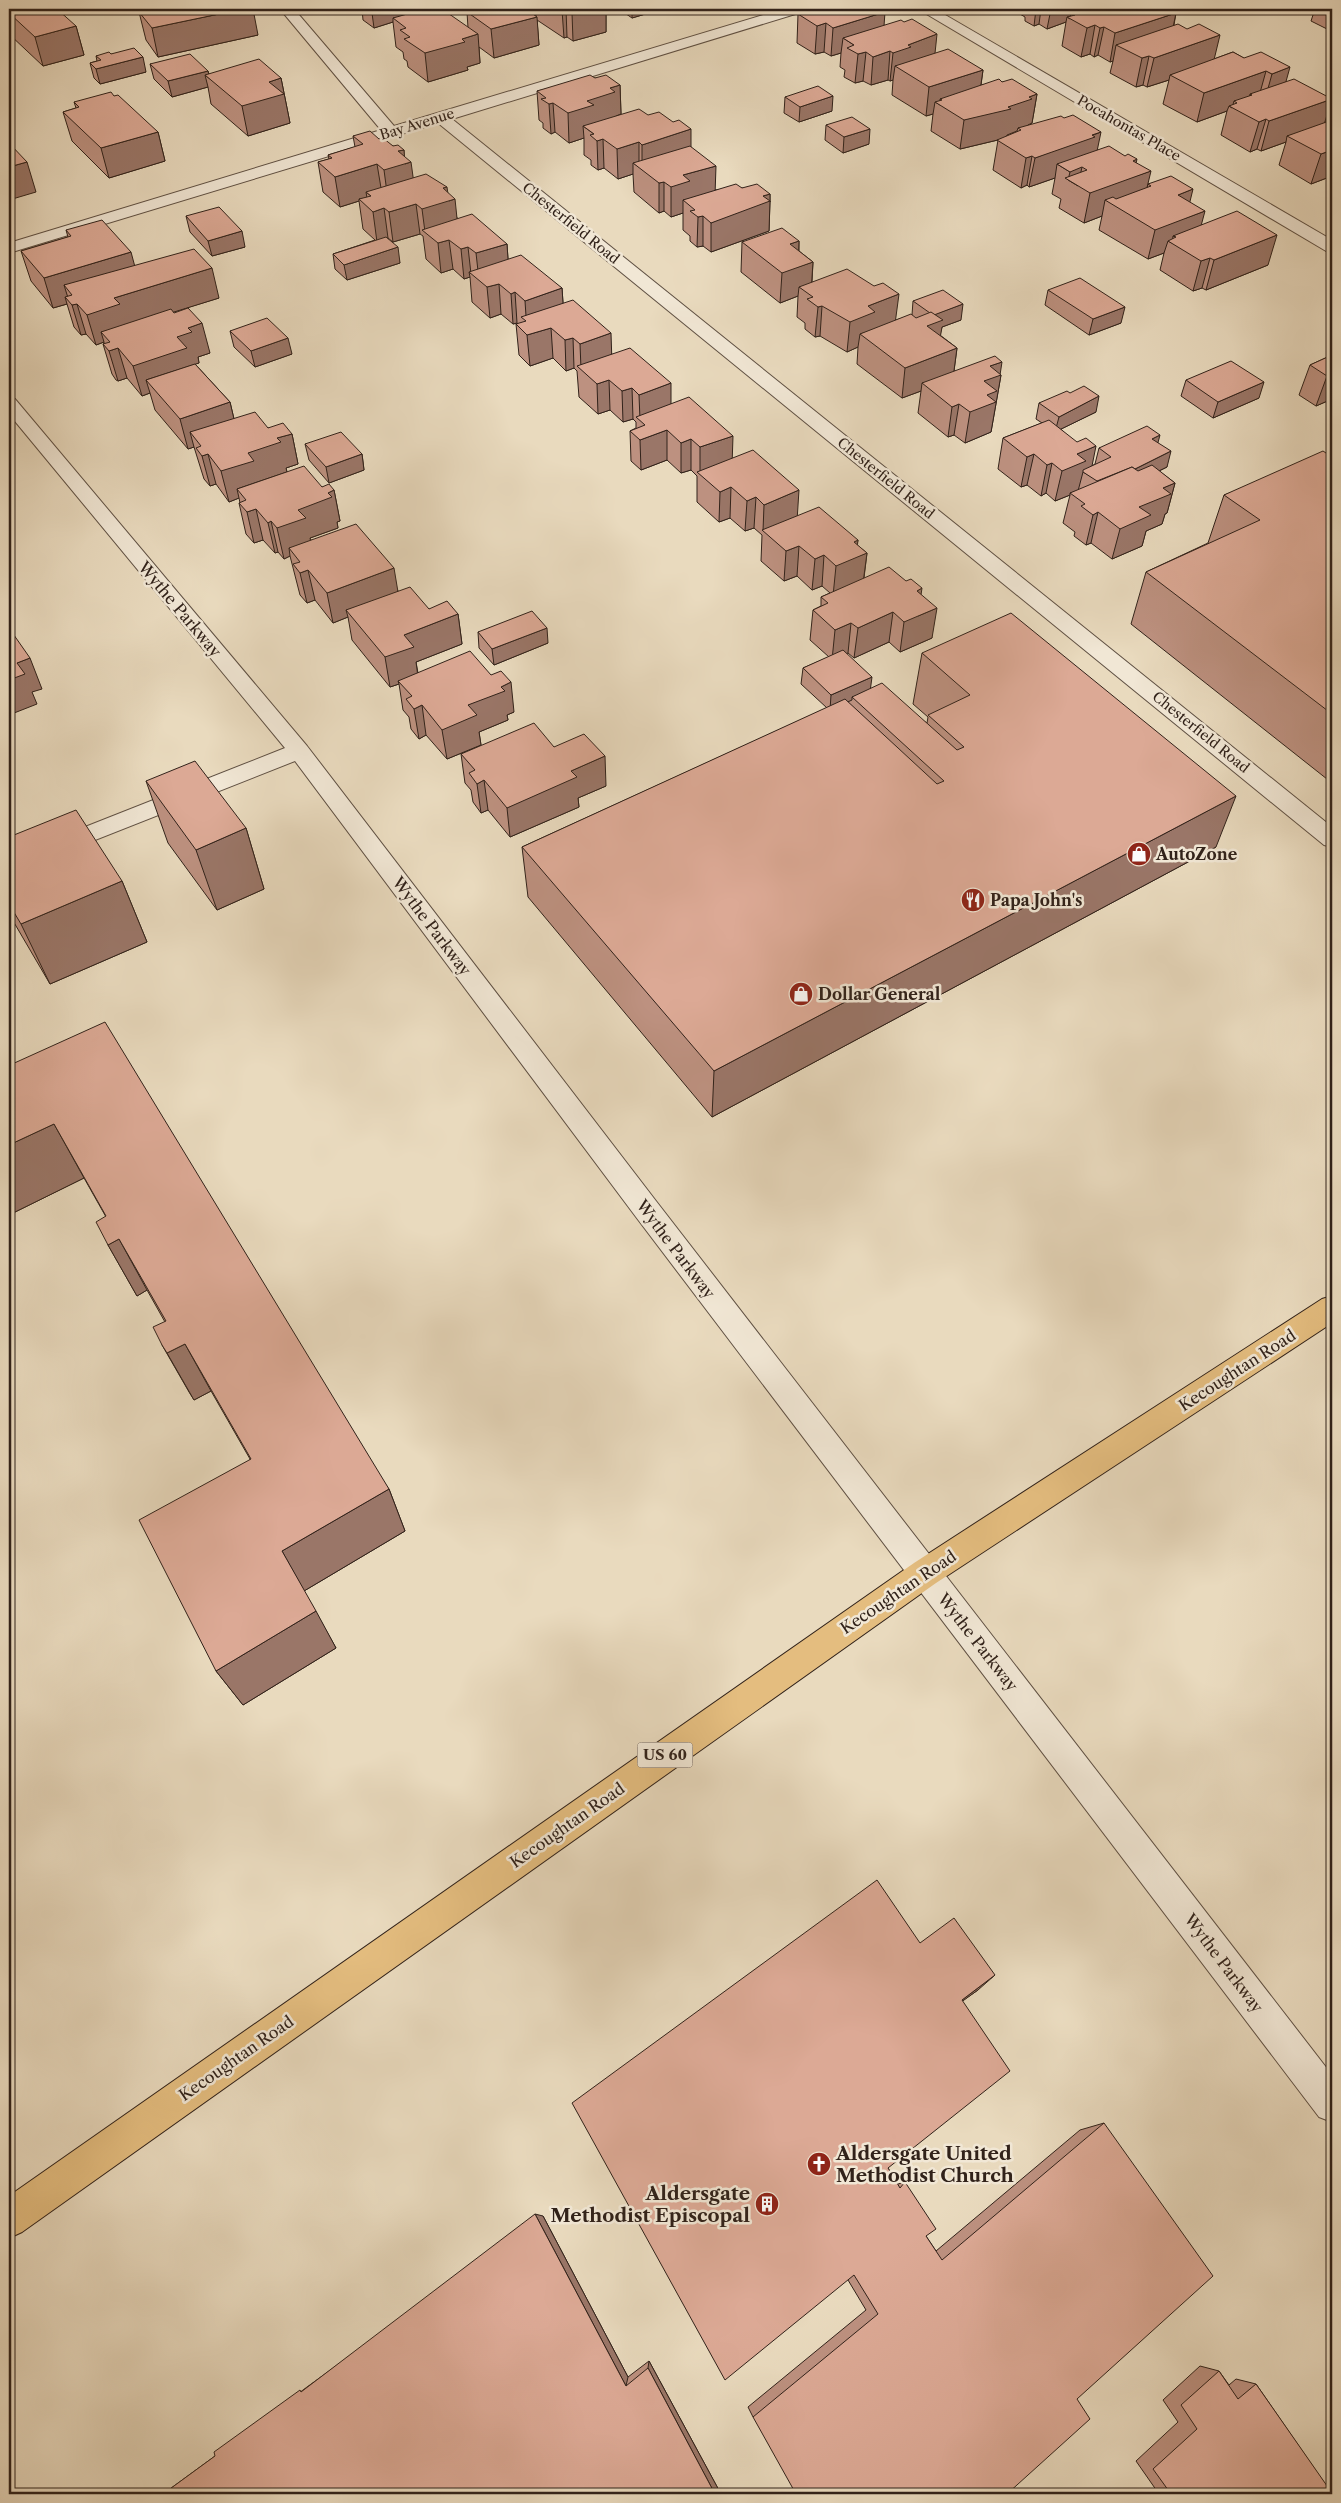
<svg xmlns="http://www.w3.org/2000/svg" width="1341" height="2503" viewBox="0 0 1341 2503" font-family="'Libre Caslon Text',serif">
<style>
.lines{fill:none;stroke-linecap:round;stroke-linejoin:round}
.minor-casing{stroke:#5f5043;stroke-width:2}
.major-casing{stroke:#31221a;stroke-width:2}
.minor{fill:#f1e7d5;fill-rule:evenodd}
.major{fill:#e4bd7f;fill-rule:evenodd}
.wall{fill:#bd9180;stroke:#31221a}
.shaded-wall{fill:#9a7668;stroke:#31221a}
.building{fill:#dca995;stroke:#31221a}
.labels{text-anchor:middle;stroke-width:5;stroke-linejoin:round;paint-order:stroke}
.far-street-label{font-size:14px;fill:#31221a;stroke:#f1e7d5}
.shield{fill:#f1e7d5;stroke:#6b5d52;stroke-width:1}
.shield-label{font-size:15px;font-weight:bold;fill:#31221a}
.street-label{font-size:16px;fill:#31221a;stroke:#f1e7d5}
.poi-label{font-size:16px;font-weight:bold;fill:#31221a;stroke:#f1e7d5;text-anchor:start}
.near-poi-label{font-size:19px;font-weight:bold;fill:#31221a;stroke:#f1e7d5;text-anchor:start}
</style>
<rect width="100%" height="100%" fill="#e9dabe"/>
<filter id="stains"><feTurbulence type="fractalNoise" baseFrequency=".004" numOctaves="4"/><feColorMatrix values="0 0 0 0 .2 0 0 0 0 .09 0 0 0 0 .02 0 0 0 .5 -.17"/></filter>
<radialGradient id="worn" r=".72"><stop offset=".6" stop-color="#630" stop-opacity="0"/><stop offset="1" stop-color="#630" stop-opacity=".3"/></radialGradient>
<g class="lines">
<g class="minor-casing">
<g id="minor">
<polygon points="280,9 294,9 394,126 783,9 804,9 802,12 452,119 1332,827 1332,847 1324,845 438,123 9,253 9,243 381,130"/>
<polygon points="918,9 935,9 1332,240 1332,252 1326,251"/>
<polygon points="9,397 15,399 307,746 656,1201 1332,2075 1332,2122 1319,2117 636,1217 295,761 9,874 9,857 285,748 9,414"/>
</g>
</g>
<g class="major-casing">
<polygon id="major" points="1332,1296 1332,1323 936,1583 22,2232 9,2238 9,2196 914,1563 1322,1299"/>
</g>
<use href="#minor" class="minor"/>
<use href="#major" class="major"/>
</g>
<g class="wall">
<polygon points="9,9 76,26 84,55 43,66 9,34"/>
<polygon points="362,9 412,9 413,13 422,14 468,28 467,12 485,10 485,9 526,9 536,16 536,9 606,9 606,32 573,41 567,37 564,38 537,20 539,45 494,58 479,47 480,63 467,67 468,70 428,82 408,67 407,61 404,59 403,52 396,47 393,22 374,28 363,20"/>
<polygon points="619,9 662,9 632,18"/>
<polygon points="1014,9 1167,9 1176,13 1174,25 1214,59 1233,52 1286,82 1325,122 1332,120 1332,176 1311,184 1279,165 1286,142 1261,151 1257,149 1250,152 1221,135 1227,111 1197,122 1163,104 1169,80 1147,87 1143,85 1136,87 1110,73 1113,61 1110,62 1098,55 1094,57 1090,54 1081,57 1062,46 1066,22 1047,29 1039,24 1034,26 1025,21 1025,17 1013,10"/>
<polygon points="1315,9 1332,9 1332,27 1327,29 1311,21"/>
<polygon points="139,12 258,35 158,57 146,40"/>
<polygon points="798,14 884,25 935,54 983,70 981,85 1002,82 1037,94 1032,123 1028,125 1027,126 1097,150 1136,163 1147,188 1148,184 1190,203 1201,225 1268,265 1206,290 1202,288 1193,291 1160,270 1164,253 1148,259 1099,230 1102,216 1084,223 1059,208 1061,199 1052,194 1055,178 1029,187 1027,185 1021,188 993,170 998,140 960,149 931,131 933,114 926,116 892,95 893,80 890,81 888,80 871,85 863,81 855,83 844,77 845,70 840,67 841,53 831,56 824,52 815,54 797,43"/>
<polygon points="111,54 146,72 100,84 94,78 90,63 97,61 96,56"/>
<polygon points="150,64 208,71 209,74 281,78 290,123 248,136 211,104 208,87 172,97 154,79"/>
<polygon points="595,78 620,85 621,114 616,116 691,147 715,190 742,188 770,194 770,201 769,231 711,252 703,246 697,247 690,241 690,236 683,230 683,213 671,217 664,211 659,213 634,192 633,174 618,179 604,168 598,170 591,165 591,160 584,155 584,138 569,143 555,132 551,134 543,128 543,123 539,120 537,91"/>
<polygon points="785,97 832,111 799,122 784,113"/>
<polygon points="74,102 158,132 165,161 109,178 72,141 63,112 76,108"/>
<polygon points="826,125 869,144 843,153 825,140"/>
<polygon points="353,136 379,139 393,146 404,150 404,156 413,178 448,193 457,218 507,244 508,259 562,288 563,303 612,354 671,404 732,459 798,516 858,540 857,545 867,553 864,578 921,595 932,638 900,652 889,642 854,658 848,653 846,653 870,688 927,723 928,717 913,704 922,653 1216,847 712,1117 528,897 522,847 827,708 801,684 803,668 829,657 810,640 813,610 821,606 821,597 830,593 822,586 812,590 797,576 784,581 761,561 762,535 754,528 745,531 730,518 719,522 697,502 697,476 691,470 681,473 667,460 641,470 631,461 630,431 636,428 636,422 633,419 623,422 610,410 598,414 579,397 577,371 574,368 566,371 553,358 530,366 519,355 516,324 518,324 517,323 513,324 501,314 490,318 472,302 470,277 464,279 453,269 441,273 426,259 423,236 420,234 393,242 388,238 400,263 347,280 335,269 333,254 375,240 363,229 359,201 340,207 323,192 318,162 329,159 328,155 355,147"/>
<polygon points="186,216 245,247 212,256 190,232"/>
<polygon points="66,230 134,266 219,298 173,312 210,353 198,357 199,363 195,364 230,402 234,419 292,434 298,464 286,468 287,472 322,487 334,490 340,521 337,522 338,528 310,538 311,540 429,609 458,614 462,644 416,662 418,673 514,712 507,715 508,720 479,732 481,745 447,759 426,735 419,739 411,729 409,717 403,710 399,684 390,687 352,640 348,617 333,623 315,600 307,603 300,595 290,556 284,559 278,552 275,553 263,540 254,543 246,534 239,503 240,503 239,498 229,502 216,484 210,486 204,479 194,447 188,449 155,410 150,393 142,396 127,378 118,381 116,380 112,374 103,344 104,344 104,342 96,345 86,334 81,335 74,327 67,304 53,308 31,281 21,251 68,237"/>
<polygon points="799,241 799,251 813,262 812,282 896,320 912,315 913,301 961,320 942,327 940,335 957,348 954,371 1001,375 991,432 965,443 954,435 948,437 918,413 921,391 902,398 857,364 858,347 847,352 820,336 815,337 805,329 805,323 797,317 798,296 780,303 741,272 742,242"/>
<polygon points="1048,290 1121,323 1089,335 1045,305"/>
<polygon points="230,331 292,354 255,367 234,347"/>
<polygon points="1332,355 1332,399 1316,406 1299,395 1310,365"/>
<polygon points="1186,380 1259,398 1213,418 1181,396"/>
<polygon points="1039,403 1096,412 1061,429 1092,466 1095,464 1099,448 1158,443 1167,467 1159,471 1175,483 1167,513 1165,514 1162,524 1146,531 1142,546 1112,559 1091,543 1086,545 1074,536 1075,532 1063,523 1070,495 1055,501 1046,493 1041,496 1027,485 1021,487 998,469 1003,438 1042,423 1036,419"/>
<polygon points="305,444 362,454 364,470 329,483 309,460"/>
<polygon points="1332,457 1332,783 1131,624 1146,572 1208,543 1224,495"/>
<polygon points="478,632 548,643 494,665 479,648"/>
<polygon points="554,747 606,786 578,798 579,807 510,837 488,810 481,813 473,802 471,790 465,783 461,754"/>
<polygon points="146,781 246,828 264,889 217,910 168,843"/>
<polygon points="9,837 122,881 147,942 50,984 9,914"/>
<polygon points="9,1063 389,1489 405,1531 304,1591 336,1648 243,1705 216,1671 250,1459 211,1391 194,1400 189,1392 162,1345 165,1322 147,1290 137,1296 108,1245 106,1217 84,1178 9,1215"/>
<polygon points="920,1943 978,1990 962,2001 888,2168 898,2184 905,2182 926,2236 936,2251 1080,2130 1104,2123 1077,2399 753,2417 748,2407 866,2310 848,2280"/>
<polygon points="543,2216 628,2377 649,2361 721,2494 163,2494 215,2456 307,2387"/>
<polygon points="1200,2366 1219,2371 1229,2385 1236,2379 1256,2384 1332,2494 1159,2494 1136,2461 1178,2422 1163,2400"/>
</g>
<g class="shaded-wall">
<polygon points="243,9 253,9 258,35 158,57 152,28"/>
<polygon points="386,9 412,9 413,16 393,18 393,22 374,28 372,13"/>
<polygon points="566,9 567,37 564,38 562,10"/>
<polygon points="586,9 606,9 606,32 573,41 572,13"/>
<polygon points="632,9 662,9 632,18"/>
<polygon points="1036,9 1041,9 1039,24 1034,26"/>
<polygon points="1051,9 1092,9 1075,15 1071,13 1070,19 1067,17 1066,22 1047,29"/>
<polygon points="885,12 883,40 854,45 843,38 841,53 831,56 833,28"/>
<polygon points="1176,13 1170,42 1116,45 1113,61 1110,62 1115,33"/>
<polygon points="1332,14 1332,27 1327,29 1331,15"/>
<polygon points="537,17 539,45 494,58 491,29"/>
<polygon points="826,23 824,52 815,54 817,26"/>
<polygon points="1095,25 1090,54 1081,57 1087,28"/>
<polygon points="76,26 84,55 43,66 35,37"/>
<polygon points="1104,27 1098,55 1094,57 1100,28"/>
<polygon points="478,34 480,63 467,67 468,70 428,82 425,53 462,39"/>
<polygon points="937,34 934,63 895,66 893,80 890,81 893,53 908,45"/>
<polygon points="1220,35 1213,64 1170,75 1169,80 1147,87 1154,58"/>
<polygon points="890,51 888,80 871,85 873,57"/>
<polygon points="866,52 863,81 855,83 858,54"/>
<polygon points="1149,56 1143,85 1136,87 1142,58"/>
<polygon points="143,57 146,72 100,84 96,69"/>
<polygon points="1290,67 1282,96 1264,103 1272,74"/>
<polygon points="983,70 979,98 940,99 940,105 935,102 933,114 926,116 929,87"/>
<polygon points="208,71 210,79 205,75 208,87 172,97 168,81"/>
<polygon points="1266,71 1258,100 1250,94 1247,104 1234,101 1232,108 1229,106 1227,111 1197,122 1204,93"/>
<polygon points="281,78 290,123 248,136 242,106 269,82"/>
<polygon points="620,85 621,114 616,116 616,121 594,134 583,126 584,138 569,143 568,113 587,101 610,88"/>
<polygon points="1037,94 1032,123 1028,125 1027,128 1018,128 1017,131 1007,135 1006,138 960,149 964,120 1008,107 1029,97"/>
<polygon points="833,96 832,111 799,122 800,107"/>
<polygon points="1332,99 1323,128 1287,136 1286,142 1261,151 1269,121"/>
<polygon points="553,103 555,132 551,134 549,104"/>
<polygon points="1266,119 1257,149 1250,152 1259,122"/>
<polygon points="691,129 691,159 642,170 642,145"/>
<polygon points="870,129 869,144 843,153 844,137"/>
<polygon points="158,132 165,161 109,178 101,148"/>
<polygon points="1101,132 1095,161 1082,167 1078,186 1068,180 1070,172 1057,164 1055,178 1029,187 1035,158"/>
<polygon points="603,139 604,168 598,170 597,141"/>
<polygon points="639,142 639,167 633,163 633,174 618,179 617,149"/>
<polygon points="404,150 405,164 411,162 415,191 388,200 384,170 398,151"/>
<polygon points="1332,150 1332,176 1311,184 1321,154"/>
<polygon points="1032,156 1027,185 1021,188 1026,158"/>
<polygon points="1137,159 1133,177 1151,171 1144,200 1105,200 1102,216 1084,223 1090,193 1133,161"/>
<polygon points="27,162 36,192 9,200 9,167"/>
<polygon points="377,164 382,194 371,196 366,192 367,198 359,199 359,201 340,207 335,177"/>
<polygon points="716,166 715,195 683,200 683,213 671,217 671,187 683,175"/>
<polygon points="664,182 664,211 659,213 659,183"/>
<polygon points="447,187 449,201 455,199 458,228 425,232 422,209 443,188"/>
<polygon points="1193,189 1186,218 1205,211 1197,241 1176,237 1173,236 1172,243 1168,241 1164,253 1148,259 1155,230 1178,195"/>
<polygon points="770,194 770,202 770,201 769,231 711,252 711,223 763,196"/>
<polygon points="416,204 420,234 393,242 389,212"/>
<polygon points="384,208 388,238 377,242 373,212"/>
<polygon points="703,216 703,246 697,247 698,217"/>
<polygon points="242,231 245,247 212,256 208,241"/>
<polygon points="1277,235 1268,265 1206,290 1214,260"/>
<polygon points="449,240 453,269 441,273 438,243"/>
<polygon points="799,241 798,267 813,262 811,292 799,287 798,296 780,303 782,273 790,244"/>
<polygon points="507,244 509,274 479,280 476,253"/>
<polygon points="398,247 400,263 347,280 344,265"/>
<polygon points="468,247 471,274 469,272 470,277 464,279 461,249"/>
<polygon points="131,252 139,282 64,285 69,301 65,297 67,304 53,308 44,278"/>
<polygon points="1210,258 1202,288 1193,291 1201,261"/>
<polygon points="212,268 219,298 126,327 101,332 104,342 96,345 87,315 114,298"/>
<polygon points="499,284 501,314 490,318 487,287"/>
<polygon points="562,288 564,318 527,331 525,301"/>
<polygon points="515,292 517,323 513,324 511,294"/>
<polygon points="899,294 895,324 860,334 858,347 847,352 850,322 868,306"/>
<polygon points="77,304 86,334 81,335 72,305"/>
<polygon points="963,304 961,320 942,327 938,350 927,326 933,315"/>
<polygon points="822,306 820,336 815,337 818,307"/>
<polygon points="1125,307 1121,323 1089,335 1093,319"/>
<polygon points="202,323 210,353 198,357 199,363 146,380 150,393 142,396 133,366 177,337 188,328"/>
<polygon points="551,328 553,358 530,366 527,335"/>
<polygon points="611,333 612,364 581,369 580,344"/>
<polygon points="288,338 292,354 255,367 251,351"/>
<polygon points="573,338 574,368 566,371 565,340"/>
<polygon points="118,348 127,378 118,381 109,351"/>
<polygon points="957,348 953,378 922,383 921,391 902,398 905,368"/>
<polygon points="1002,362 1000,375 1001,375 991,432 965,443 970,412 984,381 990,366"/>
<polygon points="1332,373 1332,399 1316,406 1327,376"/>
<polygon points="609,380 610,410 598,414 597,384"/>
<polygon points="1264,382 1259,398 1213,418 1218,402"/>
<polygon points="671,383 671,413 640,420 639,395"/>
<polygon points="632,388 633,419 623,422 622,391"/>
<polygon points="1099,396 1096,412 1055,432 1059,417"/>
<polygon points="230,402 237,432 190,432 194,447 188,449 180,419"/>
<polygon points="959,404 954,435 948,437 952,407"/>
<polygon points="667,430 667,460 641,470 640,440"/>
<polygon points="292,434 298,464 286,468 287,472 237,489 239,498 229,502 221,471 248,453 277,438"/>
<polygon points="1160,435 1156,450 1152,439"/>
<polygon points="733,436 732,466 700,474 700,447"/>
<polygon points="691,439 691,470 681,473 681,443"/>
<polygon points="1096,446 1090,476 1083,472 1078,491 1070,493 1070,495 1055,501 1062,471 1077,454"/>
<polygon points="1171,451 1167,467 1099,500 1103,485"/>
<polygon points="208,454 216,484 210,486 202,456"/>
<polygon points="362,454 364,470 329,483 326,467"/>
<polygon points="1034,454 1027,485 1021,487 1027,457"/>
<polygon points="1052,463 1046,493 1041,496 1047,465"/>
<polygon points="1175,483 1167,513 1165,514 1162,524 1146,531 1142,546 1112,559 1120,529 1139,507 1163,488"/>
<polygon points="731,487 730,518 719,522 720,492"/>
<polygon points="334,490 340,521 337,522 338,528 310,538 312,548 289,548 290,556 284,559 277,528 298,510 328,493"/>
<polygon points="799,490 797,521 763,531 764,505"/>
<polygon points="756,497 754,528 745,531 747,501"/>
<polygon points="256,509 263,540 254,543 247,512"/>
<polygon points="1098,512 1091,543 1086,545 1093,515"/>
<polygon points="271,521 278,552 275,553 268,523"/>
<polygon points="858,540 856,557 867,553 863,583 833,596 836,566 854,542"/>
<polygon points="799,546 797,576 784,581 786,551"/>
<polygon points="824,555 822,586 812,590 815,559"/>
<polygon points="394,568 399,598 346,610 348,617 333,623 327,593"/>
<polygon points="308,570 315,600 307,603 300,573"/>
<polygon points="922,588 918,616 937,608 932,638 900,652 904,622 917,591"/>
<polygon points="893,612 889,642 854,658 858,628"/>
<polygon points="458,614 462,644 416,662 418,677 398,681 399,684 390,687 385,657 404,635"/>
<polygon points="851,623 848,653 832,660 835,630"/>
<polygon points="547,628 548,643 494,665 492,649"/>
<polygon points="30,658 42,689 32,692 37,704 9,715 9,680 17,663"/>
<polygon points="872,677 870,692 852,697 852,700 830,710 831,695"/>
<polygon points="511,682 514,712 507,715 508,720 479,732 481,745 447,759 442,730 468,705 501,687"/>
<polygon points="422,705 426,735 419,739 414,709"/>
<polygon points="605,756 606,786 578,798 579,807 510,837 507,808 571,771"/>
<polygon points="484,780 488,810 481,813 477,784"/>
<polygon points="1236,796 1216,847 712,1117 714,1071"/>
<polygon points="246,828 264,889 217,910 196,850"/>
<polygon points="122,881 147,942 50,984 21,924"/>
<polygon points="54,1124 84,1178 9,1215 9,1145"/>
<polygon points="119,1239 147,1290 137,1296 108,1245"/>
<polygon points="185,1344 211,1391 194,1400 167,1353"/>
<polygon points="389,1489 405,1531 304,1591 282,1551"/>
<polygon points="316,1611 336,1648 243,1705 216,1671"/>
<polygon points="995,1975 978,1990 946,2013 962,2000"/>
<polygon points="535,2214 543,2216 628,2377 626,2386"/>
<polygon points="649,2361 721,2494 715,2494 648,2368"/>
</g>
<g class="building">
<polygon points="9,9 57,9 76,26 35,37 9,13"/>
<polygon points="153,9 243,9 152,28 139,12"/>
<polygon points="366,9 386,9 372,13"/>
<polygon points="439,9 442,9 478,34 462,39 465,42 425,53 404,39 410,37 400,30 406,28 393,18 418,11 422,14"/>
<polygon points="477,9 483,9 485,10 488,9 526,9 537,17 491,29 467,12"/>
<polygon points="560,9 586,9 572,13 566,9 562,10"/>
<polygon points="816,9 880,9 885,12 833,28 826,23 817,26 798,14"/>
<polygon points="1085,9 1167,9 1176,13 1115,33 1104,27 1100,28 1095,25 1087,28 1067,17 1075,15 1071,13"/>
<polygon points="1319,9 1332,9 1332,14 1331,15"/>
<polygon points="912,19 937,34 908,45 911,47 893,53 890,51 873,57 866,52 858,54 847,48 854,45 843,38 901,20 904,22"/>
<polygon points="1178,24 1187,29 1199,24 1220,35 1154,58 1149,56 1142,58 1116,45"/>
<polygon points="134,48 143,57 96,69 90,63 101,60 96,56 109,52 111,54"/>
<polygon points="948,49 983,70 929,87 895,66"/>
<polygon points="1233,52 1244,58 1261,52 1290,67 1272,74 1266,71 1204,93 1170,75"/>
<polygon points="190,54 208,71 168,81 150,64"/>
<polygon points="259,59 281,78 269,82 284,94 242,106 205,75"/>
<polygon points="590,75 595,78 606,75 620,85 610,88 615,92 587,101 594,105 568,113 553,103 549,104 541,99 546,98 537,91"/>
<polygon points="999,79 1002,82 1012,79 1037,94 1029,97 1032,99 1008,107 1011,109 964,120 935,102 942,100 940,99"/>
<polygon points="1294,79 1332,99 1269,121 1266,119 1259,122 1229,106 1237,103 1234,101 1252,95 1250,94"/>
<polygon points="818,86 833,96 800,107 785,97"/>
<polygon points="111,92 114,96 118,95 158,132 101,148 63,112 79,107 74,102"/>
<polygon points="639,109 648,115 659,112 673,122 679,120 691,129 642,145 639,142 617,149 603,139 597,141 590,135 594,134 583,126"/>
<polygon points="1073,115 1101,132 1092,135 1095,137 1035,158 1032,156 1026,158 997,140 1021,130 1018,128 1061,116 1064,118"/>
<polygon points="852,117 870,129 844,137 826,125"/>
<polygon points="1332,120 1332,150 1321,154 1287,136"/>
<polygon points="370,131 379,139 383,138 393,146 398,145 404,150 398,151 411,162 384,170 377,164 335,177 318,162 332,158 328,155 363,144 353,136"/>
<polygon points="9,143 27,162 9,167"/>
<polygon points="690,146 716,166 683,175 690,181 671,187 664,182 659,183 633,163"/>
<polygon points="1109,146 1125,156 1128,154 1137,159 1133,161 1151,171 1090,193 1065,178 1087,170 1082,167 1070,172 1057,164"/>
<polygon points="426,174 447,187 443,188 455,199 422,209 416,204 389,212 384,208 373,212 359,199 371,196 366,192"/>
<polygon points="1171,176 1193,189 1178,195 1205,211 1155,230 1105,200 1113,197 1116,199 1151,186 1148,184"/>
<polygon points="736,184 742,188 757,184 770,194 763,196 770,201 711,223 703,216 698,217 690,211 695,210 683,200"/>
<polygon points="219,207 242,231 208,241 186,216"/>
<polygon points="1237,211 1277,235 1214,260 1210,258 1201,261 1168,241 1176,237 1173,236"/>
<polygon points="472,214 507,244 476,253 468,247 461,249 449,240 438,243 422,230"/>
<polygon points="102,220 131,252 44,278 21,251 71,236 66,230"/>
<polygon points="782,228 799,241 790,244 813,262 782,273 742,242"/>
<polygon points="386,237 398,247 344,265 333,254"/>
<polygon points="194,249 212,268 114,298 120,304 87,315 77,304 72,305 65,297 72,295 64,285"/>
<polygon points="521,255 562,288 525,301 515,292 511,294 499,284 487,287 469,272"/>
<polygon points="847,269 874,286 883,283 899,294 868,306 875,312 850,322 822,306 818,307 807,299 813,297 799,287"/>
<polygon points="1080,278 1125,307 1093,319 1048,290"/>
<polygon points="943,290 963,304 934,315 931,312 930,313 913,301"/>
<polygon points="573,300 611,333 580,344 573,338 565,340 551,328 527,335 516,324 526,321 521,317"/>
<polygon points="188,308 202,323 188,328 192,332 177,337 187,348 133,366 118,348 109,351 103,344 110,342 101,332 171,309 174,313"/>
<polygon points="931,312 943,320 927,326 957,348 905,368 860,334 911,314 916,318"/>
<polygon points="267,318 288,338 251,351 230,331"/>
<polygon points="630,348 671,383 639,395 632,388 622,391 609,380 597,384 577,366"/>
<polygon points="1332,355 1332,373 1327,376 1310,365"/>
<polygon points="995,356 1002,362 990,366 1001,375 984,381 997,391 987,395 996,402 970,412 959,404 952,407 922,383"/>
<polygon points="1231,361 1264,382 1218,402 1186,380"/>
<polygon points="195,364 230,402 180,419 146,380"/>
<polygon points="1084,386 1099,396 1059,417 1039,403 1067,391 1070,393"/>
<polygon points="689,397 733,436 700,447 691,439 681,443 667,430 640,440 630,431 645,425 636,417"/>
<polygon points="255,412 268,428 283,423 292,434 277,438 281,442 248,453 254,461 221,471 208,454 202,456 196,448 201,446 190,432"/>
<polygon points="1049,420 1077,442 1086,438 1096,446 1077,454 1086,461 1062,471 1052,463 1047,465 1034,454 1027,457 1003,438"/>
<polygon points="1147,426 1160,435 1152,439 1171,451 1135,469 1132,467 1097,481 1083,472 1083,470 1111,457 1099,448"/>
<polygon points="341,432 362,454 326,467 305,444"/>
<polygon points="753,450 799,490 764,505 756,497 747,501 731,487 720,492 697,472"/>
<polygon points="1323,451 1332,457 1332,714 1146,572 1260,520 1224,495"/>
<polygon points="1152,465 1175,483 1163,488 1171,494 1139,507 1151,515 1120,529 1098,512 1093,515 1081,506 1085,504 1070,493 1132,467 1138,471"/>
<polygon points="304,466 322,487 329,484 334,490 328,493 332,497 298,510 306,518 277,528 271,521 268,523 256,509 247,512 239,503 246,500 237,489"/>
<polygon points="819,507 858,540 854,542 867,553 836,566 824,555 815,559 799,546 786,551 762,530"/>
<polygon points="356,524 394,568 327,593 308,570 300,573 293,564 300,562 289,548"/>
<polygon points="889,567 906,581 911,579 922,588 917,591 937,608 904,622 893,612 858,628 851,623 835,630 813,610 828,603 821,597"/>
<polygon points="410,587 429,609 447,601 458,614 404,635 414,647 385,657 346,610"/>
<polygon points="532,611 547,628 492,649 478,632"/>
<polygon points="1011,613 1236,796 714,1071 522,847 845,699 937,784 944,781 852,697 882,683 957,750 964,747 928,715 970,695 922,653"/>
<polygon points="9,628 30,658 17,663 25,674 9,680"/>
<polygon points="843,650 872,677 831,695 803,668"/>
<polygon points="470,651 491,675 501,671 511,682 501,687 505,691 468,705 477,715 442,730 422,705 414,709 406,699 412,696 398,681"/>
<polygon points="534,723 554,747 584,734 605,756 571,771 577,777 507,808 484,780 477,784 469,773 475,770 461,754"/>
<polygon points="195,761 246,828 196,850 146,781"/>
<polygon points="76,810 122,881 21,924 9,904 9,837"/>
<polygon points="105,1022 389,1489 282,1551 316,1611 216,1671 139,1520 251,1459 185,1344 167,1353 162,1345 153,1327 166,1321 119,1239 108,1245 96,1222 106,1216 54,1124 9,1145 9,1063 10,1065"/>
<polygon points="877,1880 920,1943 954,1918 995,1975 962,2000 1010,2071 888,2168 900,2188 905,2182 936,2229 926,2236 942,2260 1104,2123 1213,2276 1077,2399 1090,2419 1007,2494 796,2494 753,2417 878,2314 854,2275 725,2380 572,2103"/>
<polygon points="535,2214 626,2386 648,2368 715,2494 163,2494 215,2456 214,2452 300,2390 301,2392"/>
<polygon points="1219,2371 1238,2399 1256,2384 1332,2493 1332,2494 1171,2494 1153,2469 1197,2429 1181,2405"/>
</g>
<defs>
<g id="shop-disc" transform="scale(1.25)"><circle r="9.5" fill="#8f2418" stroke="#f1e7d5"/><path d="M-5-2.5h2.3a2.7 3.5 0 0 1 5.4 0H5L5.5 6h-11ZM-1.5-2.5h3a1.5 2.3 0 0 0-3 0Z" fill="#fff"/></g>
<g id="restaurant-disc" transform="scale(1.25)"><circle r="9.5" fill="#8f2418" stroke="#f1e7d5"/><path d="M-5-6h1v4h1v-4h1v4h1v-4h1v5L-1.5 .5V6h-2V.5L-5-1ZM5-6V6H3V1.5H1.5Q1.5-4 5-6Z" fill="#fff"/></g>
<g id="church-disc" transform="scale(1.25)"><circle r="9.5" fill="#8f2418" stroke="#f1e7d5"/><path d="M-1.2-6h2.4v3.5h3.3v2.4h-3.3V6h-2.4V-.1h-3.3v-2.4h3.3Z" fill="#fff"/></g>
<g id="building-disc" transform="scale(1.25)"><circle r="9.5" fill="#8f2418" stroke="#f1e7d5"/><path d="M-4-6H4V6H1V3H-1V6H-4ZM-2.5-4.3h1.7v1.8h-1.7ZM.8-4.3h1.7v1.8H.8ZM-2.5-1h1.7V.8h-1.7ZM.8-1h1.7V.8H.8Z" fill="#fff"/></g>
</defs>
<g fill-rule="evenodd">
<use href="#shop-disc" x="1139" y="854"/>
<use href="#restaurant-disc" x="973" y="900"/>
<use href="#shop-disc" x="801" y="994"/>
<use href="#church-disc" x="819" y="2164"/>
<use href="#building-disc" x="767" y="2204"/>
</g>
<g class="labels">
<g class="far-street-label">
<text transform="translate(417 124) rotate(-17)" y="5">Bay Avenue</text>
<text transform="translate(1129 128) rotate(30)" y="5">Pocahontas Place</text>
<text transform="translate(571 223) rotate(39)" y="5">Chesterfield Road</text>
<text transform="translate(886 478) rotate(39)" y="5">Chesterfield Road</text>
<text transform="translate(1201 732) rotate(39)" y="5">Chesterfield Road</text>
</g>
<rect class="shield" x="637.5" y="1742.5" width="55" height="25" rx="4"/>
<g class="shield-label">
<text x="665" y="1760">US 60</text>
</g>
<g class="street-label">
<text transform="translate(180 609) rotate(50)" y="6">Wythe Parkway</text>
<text transform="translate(432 926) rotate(53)" y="6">Wythe Parkway</text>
<text transform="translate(676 1249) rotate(53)" y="6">Wythe Parkway</text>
<text transform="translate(1237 1370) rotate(-33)" y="6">Kecoughtan Road</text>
<text transform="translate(898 1592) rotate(-34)" y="6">Kecoughtan Road</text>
<text transform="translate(978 1642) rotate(52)" y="6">Wythe Parkway</text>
<text transform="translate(567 1825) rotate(-35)" y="6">Kecoughtan Road</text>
<text transform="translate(1224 1963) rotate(53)" y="6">Wythe Parkway</text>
<text transform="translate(236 2058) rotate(-35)" y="6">Kecoughtan Road</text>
</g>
<g class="poi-label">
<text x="1156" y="860">AutoZone</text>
<text x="990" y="906">Papa John's</text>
<text x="818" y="1000">Dollar General</text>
</g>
<g class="near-poi-label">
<text x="836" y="2160">Aldersgate United<tspan x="836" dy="22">Methodist Church</tspan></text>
<text x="750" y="2200" text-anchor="end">Aldersgate<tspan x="750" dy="22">Methodist Episcopal</tspan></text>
</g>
</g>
<rect width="1341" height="2503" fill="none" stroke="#e9dabe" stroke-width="30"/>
<rect x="10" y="10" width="1321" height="2483" fill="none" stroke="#31221a" stroke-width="2.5"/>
<rect x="15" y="15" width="1311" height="2473" fill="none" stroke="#31221a"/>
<rect width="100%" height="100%" filter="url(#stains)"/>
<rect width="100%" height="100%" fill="url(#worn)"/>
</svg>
